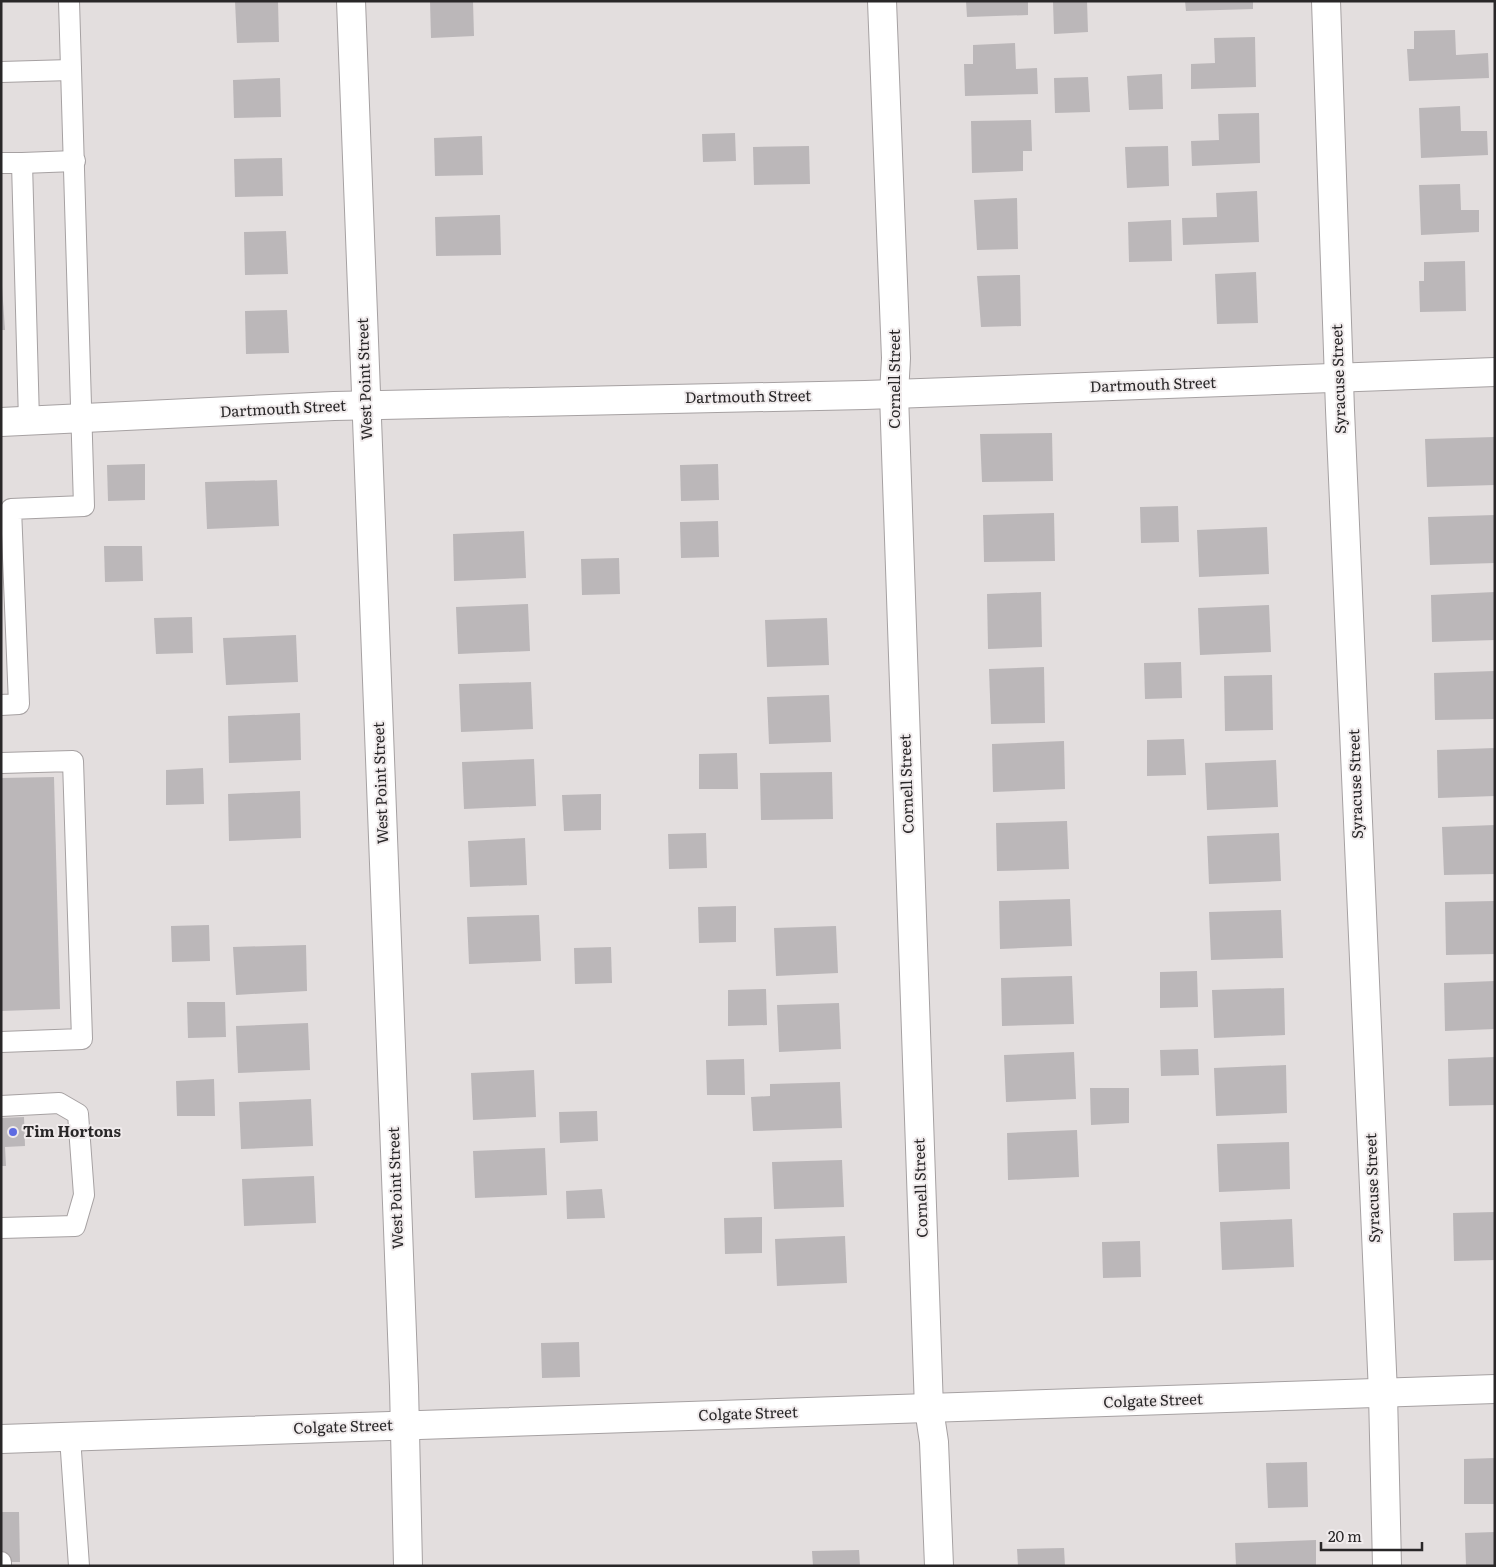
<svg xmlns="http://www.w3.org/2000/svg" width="1496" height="1567" viewBox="0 0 1496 1567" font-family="Literata,serif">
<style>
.building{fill:#bbb7b9}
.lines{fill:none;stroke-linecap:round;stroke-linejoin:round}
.lane-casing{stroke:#a6a1a2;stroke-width:22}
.street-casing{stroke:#a6a1a2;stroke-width:30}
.lane{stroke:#fff;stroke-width:20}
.street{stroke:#fff;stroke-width:28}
.poi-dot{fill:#5e6be2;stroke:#f0ebec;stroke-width:2}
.labels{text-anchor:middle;stroke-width:4;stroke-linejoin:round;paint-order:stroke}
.street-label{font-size:15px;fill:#292728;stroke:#f0ebec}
.poi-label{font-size:15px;font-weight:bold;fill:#292728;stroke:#f0ebec;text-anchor:start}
</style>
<rect width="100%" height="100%" fill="#e3dede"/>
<g class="building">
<polygon points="235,1 278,1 279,42 237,43"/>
<polygon points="430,1 473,1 474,36 431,38"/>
<polygon points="966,1 1028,1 1028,15 967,17"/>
<polygon points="1053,1 1087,1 1088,32 1054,34"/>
<polygon points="1185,1 1253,1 1253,9 1186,11"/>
<polygon points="1455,30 1456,55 1488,53 1489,78 1409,81 1407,49 1414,49 1414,31"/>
<polygon points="1255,37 1256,87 1191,89 1191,64 1215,63 1214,38"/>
<polygon points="1015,43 1016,69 1037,68 1038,94 965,96 964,64 973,64 973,45"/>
<polygon points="1162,74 1163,109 1129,110 1127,76"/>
<polygon points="1088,77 1090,112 1055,113 1054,78"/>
<polygon points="280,78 281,117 234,118 233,80"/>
<polygon points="1460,106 1461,131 1487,131 1488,155 1421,158 1419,108"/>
<polygon points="1259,113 1260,163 1192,166 1191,141 1219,140 1218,114"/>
<polygon points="1031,120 1032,151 1023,151 1023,171 972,173 971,121"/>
<polygon points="735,133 736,161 703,162 702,134"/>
<polygon points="482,136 483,175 435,176 434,138"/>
<polygon points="809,146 810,184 754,185 753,147"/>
<polygon points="1168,146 1169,186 1127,188 1125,147"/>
<polygon points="282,158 283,196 235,197 234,159"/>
<polygon points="1460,184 1461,210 1479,210 1479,232 1421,235 1419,185"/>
<polygon points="1257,191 1259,242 1183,245 1182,218 1217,217 1216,193"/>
<polygon points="1017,198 1018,249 977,250 974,200"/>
<polygon points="500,215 501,255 436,256 435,217"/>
<polygon points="1171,220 1172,261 1129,262 1128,222"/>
<polygon points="286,231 288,274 245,275 244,232"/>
<polygon points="1465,261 1466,311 1420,312 1419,281 1424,281 1424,262"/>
<polygon points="1,272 5,330 1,330"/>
<polygon points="1256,272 1258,323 1217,324 1215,274"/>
<polygon points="1020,275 1021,326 981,327 977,276"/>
<polygon points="287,310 289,353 246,354 245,311"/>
<polygon points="1052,433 1053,481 982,482 980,434"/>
<polygon points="1495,437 1495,485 1427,487 1425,439"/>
<polygon points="145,464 145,500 108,501 107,465"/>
<polygon points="718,464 719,500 681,501 680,465"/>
<polygon points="277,480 279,526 207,529 205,482"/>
<polygon points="1178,506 1179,542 1141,543 1140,507"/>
<polygon points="1054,513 1055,561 984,562 983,515"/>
<polygon points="1495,515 1495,563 1430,565 1428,517"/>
<polygon points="718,521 719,557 681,558 680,522"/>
<polygon points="1267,527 1269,574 1199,577 1197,530"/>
<polygon points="524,531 526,578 454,581 453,534"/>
<polygon points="104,546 142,546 143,581 105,582"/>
<polygon points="619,558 620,594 582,595 581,559"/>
<polygon points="1041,592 1042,647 988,649 987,594"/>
<polygon points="1495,592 1495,640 1432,642 1431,595"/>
<polygon points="528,604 530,651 458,654 456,607"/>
<polygon points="1269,605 1271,652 1200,655 1198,608"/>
<polygon points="192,617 193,653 156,654 154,618"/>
<polygon points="827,618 829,665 767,667 765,620"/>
<polygon points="296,635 298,682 226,685 223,638"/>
<polygon points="1181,662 1182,698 1145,699 1144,663"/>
<polygon points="1044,667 1045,723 991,724 989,669"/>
<polygon points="1495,671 1495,719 1435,720 1434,673"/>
<polygon points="1272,675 1273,730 1225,731 1224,676"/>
<polygon points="531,682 533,729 461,732 459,684"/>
<polygon points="829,695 831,742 769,744 767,697"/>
<polygon points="300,713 301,760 229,763 228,716"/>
<polygon points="1184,739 1186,775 1147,776 1147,740"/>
<polygon points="1064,741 1065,789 993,792 992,744"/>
<polygon points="1495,748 1495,796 1438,798 1437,750"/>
<polygon points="737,753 738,789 699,789 699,754"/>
<polygon points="534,759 536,806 464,809 462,762"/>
<polygon points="1276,760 1278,807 1207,810 1205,763"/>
<polygon points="203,768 204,804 166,805 166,770"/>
<polygon points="832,772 833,819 761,820 760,773"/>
<polygon points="54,777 60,1009 1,1011 1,778"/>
<polygon points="300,791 301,838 229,841 228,794"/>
<polygon points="601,794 601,830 564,831 562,795"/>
<polygon points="1067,821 1069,869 997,871 996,823"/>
<polygon points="1495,825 1495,874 1444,875 1442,827"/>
<polygon points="706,833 707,868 669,869 668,834"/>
<polygon points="1279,833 1281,881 1209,884 1207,836"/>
<polygon points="525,838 527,885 470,887 468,841"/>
<polygon points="1070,899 1072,946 1000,949 999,901"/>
<polygon points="1495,901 1495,954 1446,955 1445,902"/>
<polygon points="736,906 736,942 699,943 698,907"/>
<polygon points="1281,910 1283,958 1211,960 1209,912"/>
<polygon points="539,915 541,961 469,964 467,917"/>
<polygon points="209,925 210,961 172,962 171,926"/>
<polygon points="836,926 838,973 776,976 774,928"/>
<polygon points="306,945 307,991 236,995 233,947"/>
<polygon points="611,947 612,983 575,984 574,948"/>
<polygon points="1197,971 1198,1007 1160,1008 1160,972"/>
<polygon points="1072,976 1074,1024 1002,1026 1001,978"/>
<polygon points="1495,981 1495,1029 1445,1031 1444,983"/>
<polygon points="1284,988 1285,1035 1214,1038 1212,990"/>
<polygon points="766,989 767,1025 728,1026 728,990"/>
<polygon points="187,1002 225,1002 226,1037 188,1038"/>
<polygon points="839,1003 841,1049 779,1052 777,1005"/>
<polygon points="308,1023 310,1070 238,1073 236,1026"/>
<polygon points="1198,1049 1199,1075 1161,1076 1160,1050"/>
<polygon points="1074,1052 1076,1099 1006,1102 1004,1055"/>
<polygon points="1495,1057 1495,1105 1449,1106 1448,1059"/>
<polygon points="744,1059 745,1095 707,1095 706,1060"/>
<polygon points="1286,1065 1287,1113 1216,1116 1214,1068"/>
<polygon points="534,1070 536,1117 473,1120 471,1073"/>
<polygon points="214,1079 215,1116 177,1116 176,1081"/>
<polygon points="840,1082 842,1128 753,1131 751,1097 770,1096 770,1084"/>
<polygon points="1090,1088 1129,1088 1129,1123 1091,1125"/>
<polygon points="311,1099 313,1146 241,1149 239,1102"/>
<polygon points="597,1111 598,1141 560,1143 559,1112"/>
<polygon points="24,1117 25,1146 5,1147 6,1166 1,1166 1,1118"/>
<polygon points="1077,1130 1079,1177 1008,1180 1007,1133"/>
<polygon points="1289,1142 1290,1189 1219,1192 1217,1144"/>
<polygon points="545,1148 547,1195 475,1198 473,1151"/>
<polygon points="842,1160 844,1207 774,1209 772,1162"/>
<polygon points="314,1176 316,1223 244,1226 242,1179"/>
<polygon points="602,1189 605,1218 567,1219 566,1191"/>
<polygon points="1495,1212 1495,1260 1454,1261 1453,1213"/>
<polygon points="762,1217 762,1253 725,1254 724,1218"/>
<polygon points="1292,1219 1294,1267 1222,1270 1220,1222"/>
<polygon points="845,1236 847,1283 777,1286 775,1239"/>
<polygon points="1140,1241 1141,1277 1103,1278 1102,1242"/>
<polygon points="579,1342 580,1377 542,1378 541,1343"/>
<polygon points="1495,1458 1495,1504 1464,1504 1464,1459"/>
<polygon points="1307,1462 1308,1507 1268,1508 1266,1463"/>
<polygon points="1,1512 19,1512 20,1562 1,1562"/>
<polygon points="1495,1532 1495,1566 1466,1566 1465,1533"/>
<polygon points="1316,1540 1316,1566 1236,1566 1235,1543"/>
<polygon points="1064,1548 1065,1566 1018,1566 1017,1549"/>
<polygon points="859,1550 860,1566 813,1566 812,1551"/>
</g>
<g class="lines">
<g class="lane-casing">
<g id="lane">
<polyline points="1,72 71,70"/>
<polyline points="1,163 22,163 29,421"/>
<polyline points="22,163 75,161"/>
<polyline points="1,705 19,704 11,509 84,506 69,1"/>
<polyline points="1,763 73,761 82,1039 1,1042"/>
<polyline points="1,1106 59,1103 78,1114 84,1195 75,1226 1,1228"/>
<polyline points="70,1437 79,1566"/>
<polyline points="1,1562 1,1566"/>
</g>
</g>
<g class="street-casing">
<g id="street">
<polyline points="351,1 404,1386 408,1566"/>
<polyline points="882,1 896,358 894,394 929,1409 934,1442 939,1566"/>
<polyline points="1326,1 1340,410 1383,1393 1387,1566"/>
<polyline points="1,422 334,406 865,395 1495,372"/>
<polyline points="1,1439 1495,1389"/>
</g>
</g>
<use href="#lane" class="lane"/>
<use href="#street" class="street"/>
</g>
<circle class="poi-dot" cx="13" cy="1132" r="5"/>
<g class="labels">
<g class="street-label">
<text transform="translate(365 379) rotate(-92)" y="5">West Point Street</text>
<text transform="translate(895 379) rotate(-90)" y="5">Cornell Street</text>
<text transform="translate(1339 379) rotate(-92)" y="5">Syracuse Street</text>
<text transform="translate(1153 385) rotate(-2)" y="5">Dartmouth Street</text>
<text transform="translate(748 397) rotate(-1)" y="5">Dartmouth Street</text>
<text transform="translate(283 409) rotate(-3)" y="5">Dartmouth Street</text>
<text transform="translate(381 783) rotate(-92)" y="5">West Point Street</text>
<text transform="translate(907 784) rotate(-92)" y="5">Cornell Street</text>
<text transform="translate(1356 784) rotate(-92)" y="5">Syracuse Street</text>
<text transform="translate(396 1188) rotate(-92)" y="5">West Point Street</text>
<text transform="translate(921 1188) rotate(-92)" y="5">Cornell Street</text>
<text transform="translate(1373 1188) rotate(-92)" y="5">Syracuse Street</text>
<text transform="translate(1153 1401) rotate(-2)" y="5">Colgate Street</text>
<text transform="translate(748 1414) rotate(-2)" y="5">Colgate Street</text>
<text transform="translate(343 1427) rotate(-2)" y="5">Colgate Street</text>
</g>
<g class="poi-label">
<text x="23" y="1137">Tim Hortons</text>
</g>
</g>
<rect width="1496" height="1567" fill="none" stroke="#292728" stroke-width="5"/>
<path d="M1321 1542v8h101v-8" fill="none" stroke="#292728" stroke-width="2.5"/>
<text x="1328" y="1542" font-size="15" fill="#292728" stroke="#f0ebec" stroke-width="4" paint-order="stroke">20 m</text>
</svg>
